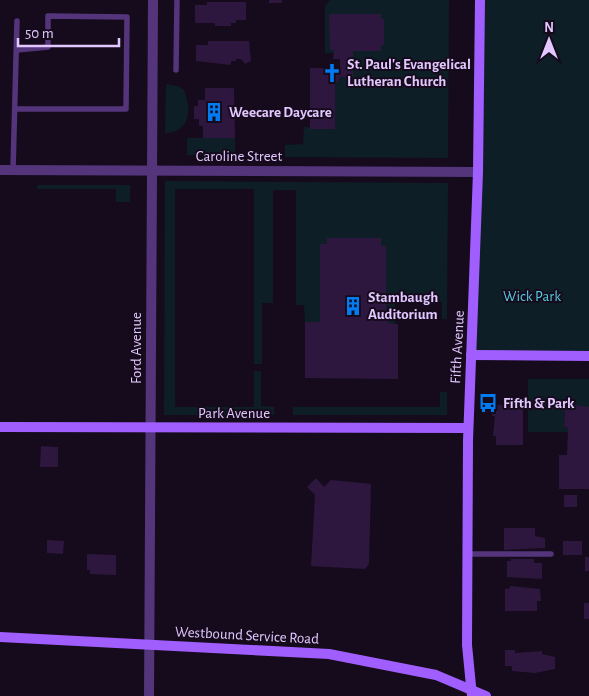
<svg xmlns="http://www.w3.org/2000/svg" width="589" height="696" viewBox="0 0 589 696" font-family="'Alegreya Sans',sans-serif">
<style>
.green{fill:#0e1e26}
.building{fill:#2e173e}
.lines{fill:none;stroke-linecap:round;stroke-linejoin:round}
.lane{stroke:#54357c;stroke-width:5.5}
.street{stroke:#54357c;stroke-width:10}
.secondary{stroke:#a15eff;stroke-width:10}
.labels{text-anchor:middle;stroke-width:4;stroke-linejoin:round;paint-order:stroke}
.poi-label{font-size:15px;font-weight:bold;fill:#e3c7ff;stroke:#150b1c;text-anchor:start}
.street-label{font-size:15px;fill:#e3c7ff;stroke:#150b1c}
.park-label{font-size:15px;fill:#53cbdf;stroke:#150b1c}
</style>
<rect width="100%" height="100%" fill="#150b1c"/>
<g class="green">
<polygon points="330,0 449,0 448,158 285,157 285,145 303,144 304,127 335,129 335,82 338,82 340,77 353,77 353,51 381,51 381,45 384,45 384,19 381,19 381,14 330,14 330,50 334,50 334,53 325,53 325,6"/>
<polygon points="480,0 589,0 589,356 471,355"/>
<path d="M166 84 178 86 184 90C192 109 190 133 165 133Z"/>
<rect x="187" y="138" width="48" height="17"/>
<polygon points="165,181 448,183 447,319 442,319 442,302 395,302 395,324 390,324 386,318 386,247 320,244 320,322 305,322 304,305 296,305 296,190 273,190 273,303 262,303 262,364 254,364 254,189 175,189 175,407 254,407 254,371 261,371 261,406 274,407 274,415 164,415"/>
<polygon points="37,185 130,185 130,202 116,202 116,189 37,189"/>
<polygon points="528,379 589,379 589,407 565,407 564,427 568,428 568,432 528,432"/>
<polygon points="440,392 447,392 447,415 293,415 293,407 440,407"/>
</g>
<g class="building">
<rect x="269" y="0" width="13" height="3"/>
<polygon points="207,2 246,2 246,20 236,20 236,23 231,23 231,26 215,26 215,23 195,23 195,5 207,5"/>
<polygon points="329,14 381,14 381,19 384,19 384,45 381,45 381,51 353,51 353,77 340,77 338,82 335,82 335,129 310,129 310,68 340,68 340,59 333,59 334,50 330,50"/>
<polygon points="208,41 249,41 251,61 245,64 241,59 236,59 236,61 231,61 231,65 196,61 196,45 208,45"/>
<polygon points="205,88 234,88 235,138 203,138 203,126 199,126 199,119 194,119 194,106 198,106 198,100 205,100"/>
<polygon points="327,238 381,238 381,246 386,246 386,318 390,324 398,324 398,379 305,378 305,322 320,322 320,244 327,244"/>
<polygon points="492,405 523,405 523,445 496,445 496,436 493,436 495,416 492,416"/>
<polygon points="575,405 589,407 589,489 559,489 559,455 567,455 568,428 564,427 565,407"/>
<polygon points="41,446 58,447 58,467 40,467"/>
<polygon points="316,478 324,487 331,480 371,484 369,564 365,569 311,566 315,495 307,487"/>
<rect x="564" y="495" width="13" height="12"/>
<polygon points="504,528 535,528 535,536 545,538 545,548 504,550"/>
<polygon points="47,540 64,541 63,554 47,553"/>
<rect x="563" y="541" width="19" height="14"/>
<polygon points="87,554 116,555 116,575 90,574 90,570 87,570"/>
<rect x="585" y="557" width="4" height="14"/>
<polygon points="511,559 534,559 534,563 542,563 542,579 507,577 507,561 511,561"/>
<polygon points="510,586 540,589 541,601 537,601 537,611 505,611 505,589 510,588"/>
<rect x="584" y="603" width="5" height="16"/>
<polygon points="505,650 515,650 515,653 542,651 542,654 555,657 555,669 535,673 512,671 512,666 505,666"/>
</g>
<g class="lines">
<g class="lane">
<polyline points="176,70 177,0"/>
<polyline points="16,109 126,109 127,17 48,16 48,47 17,50"/>
<polyline points="13,170 17,21"/>
<polyline points="467,554 551,554"/>
</g>
<g class="street">
<polyline points="0,170 478,172"/>
<polyline points="149,696 153,0"/>
</g>
<g class="secondary">
<polyline points="471,355 589,356"/>
<polyline points="0,427 468,428"/>
<polyline points="0,637 329,654 436,675 486,696"/>
<polyline points="472,696 467,645 468,441 478,172 480,0"/>
</g>
</g>
<defs>
<g id="church-bare" transform="scale(1.5)"><path d="M-1.2-6h2.4v3.5h3.3v2.4h-3.3V6h-2.4V-.1h-3.3v-2.4h3.3Z" fill="#007bf2" stroke="#150b1c" stroke-width="2.5" paint-order="stroke"/></g>
<g id="building-bare" transform="scale(1.5)"><path d="M-4-6H4V6H1V3H-1V6H-4ZM-2.5-4.3h1.7v1.8h-1.7ZM.8-4.3h1.7v1.8H.8ZM-2.5-1h1.7V.8h-1.7ZM.8-1h1.7V.8H.8Z" fill="#007bf2" stroke="#150b1c" stroke-width="2.5" paint-order="stroke"/></g>
<g id="bus-bare" transform="scale(1.5)"><path d="M-5-6H5V4H4V6H2V4H-2V6H-4V4H-5ZM-3.5-4V0h7V-4ZM-3.5 1.2v1.5H-2V1.2ZM2 1.2v1.5H3.5V1.2Z" fill="#007bf2" stroke="#150b1c" stroke-width="2.5" paint-order="stroke"/></g>
</defs>
<g fill-rule="evenodd">
<use href="#church-bare" x="332" y="73"/>
<use href="#building-bare" x="214" y="112"/>
<use href="#building-bare" x="353" y="306"/>
<use href="#bus-bare" x="488" y="403"/>
</g>
<g class="labels">
<g class="poi-label">
<text x="347" y="69">St. Paul's Evangelical<tspan x="347" dy="17">Lutheran Church</tspan></text>
<text x="229" y="117">Weecare Daycare</text>
<text x="368" y="302">Stambaugh<tspan x="368" dy="17">Auditorium</tspan></text>
<text x="503" y="408">Fifth &amp; Park</text>
</g>
<g class="street-label">
<text x="239" y="161">Caroline Street</text>
<text transform="translate(457 347) rotate(-87)" y="5">Fifth Avenue</text>
<text transform="translate(136 348) rotate(-90)" y="5">Ford Avenue</text>
<text x="234" y="418">Park Avenue</text>
<text transform="translate(247 635) rotate(3)" y="5">Westbound Service Road</text>
</g>
<g class="park-label">
<text x="532" y="301">Wick Park</text>
</g>
</g>
<g transform="translate(549 40)" stroke="#150b1c" stroke-width="4" paint-order="stroke">
<path d="M0-4L9 19L0 12L-9 19Z" fill="#e3c7ff"/>
<text y="-8" font-size="14" font-weight="bold" text-anchor="middle" fill="#e3c7ff">N</text>
</g>
<path d="M18 38v8h101v-8" fill="none" stroke="#e3c7ff" stroke-width="2.5"/>
<text x="25" y="38" font-size="15" fill="#e3c7ff" stroke="#150b1c" stroke-width="4" paint-order="stroke">50 m</text>
</svg>
